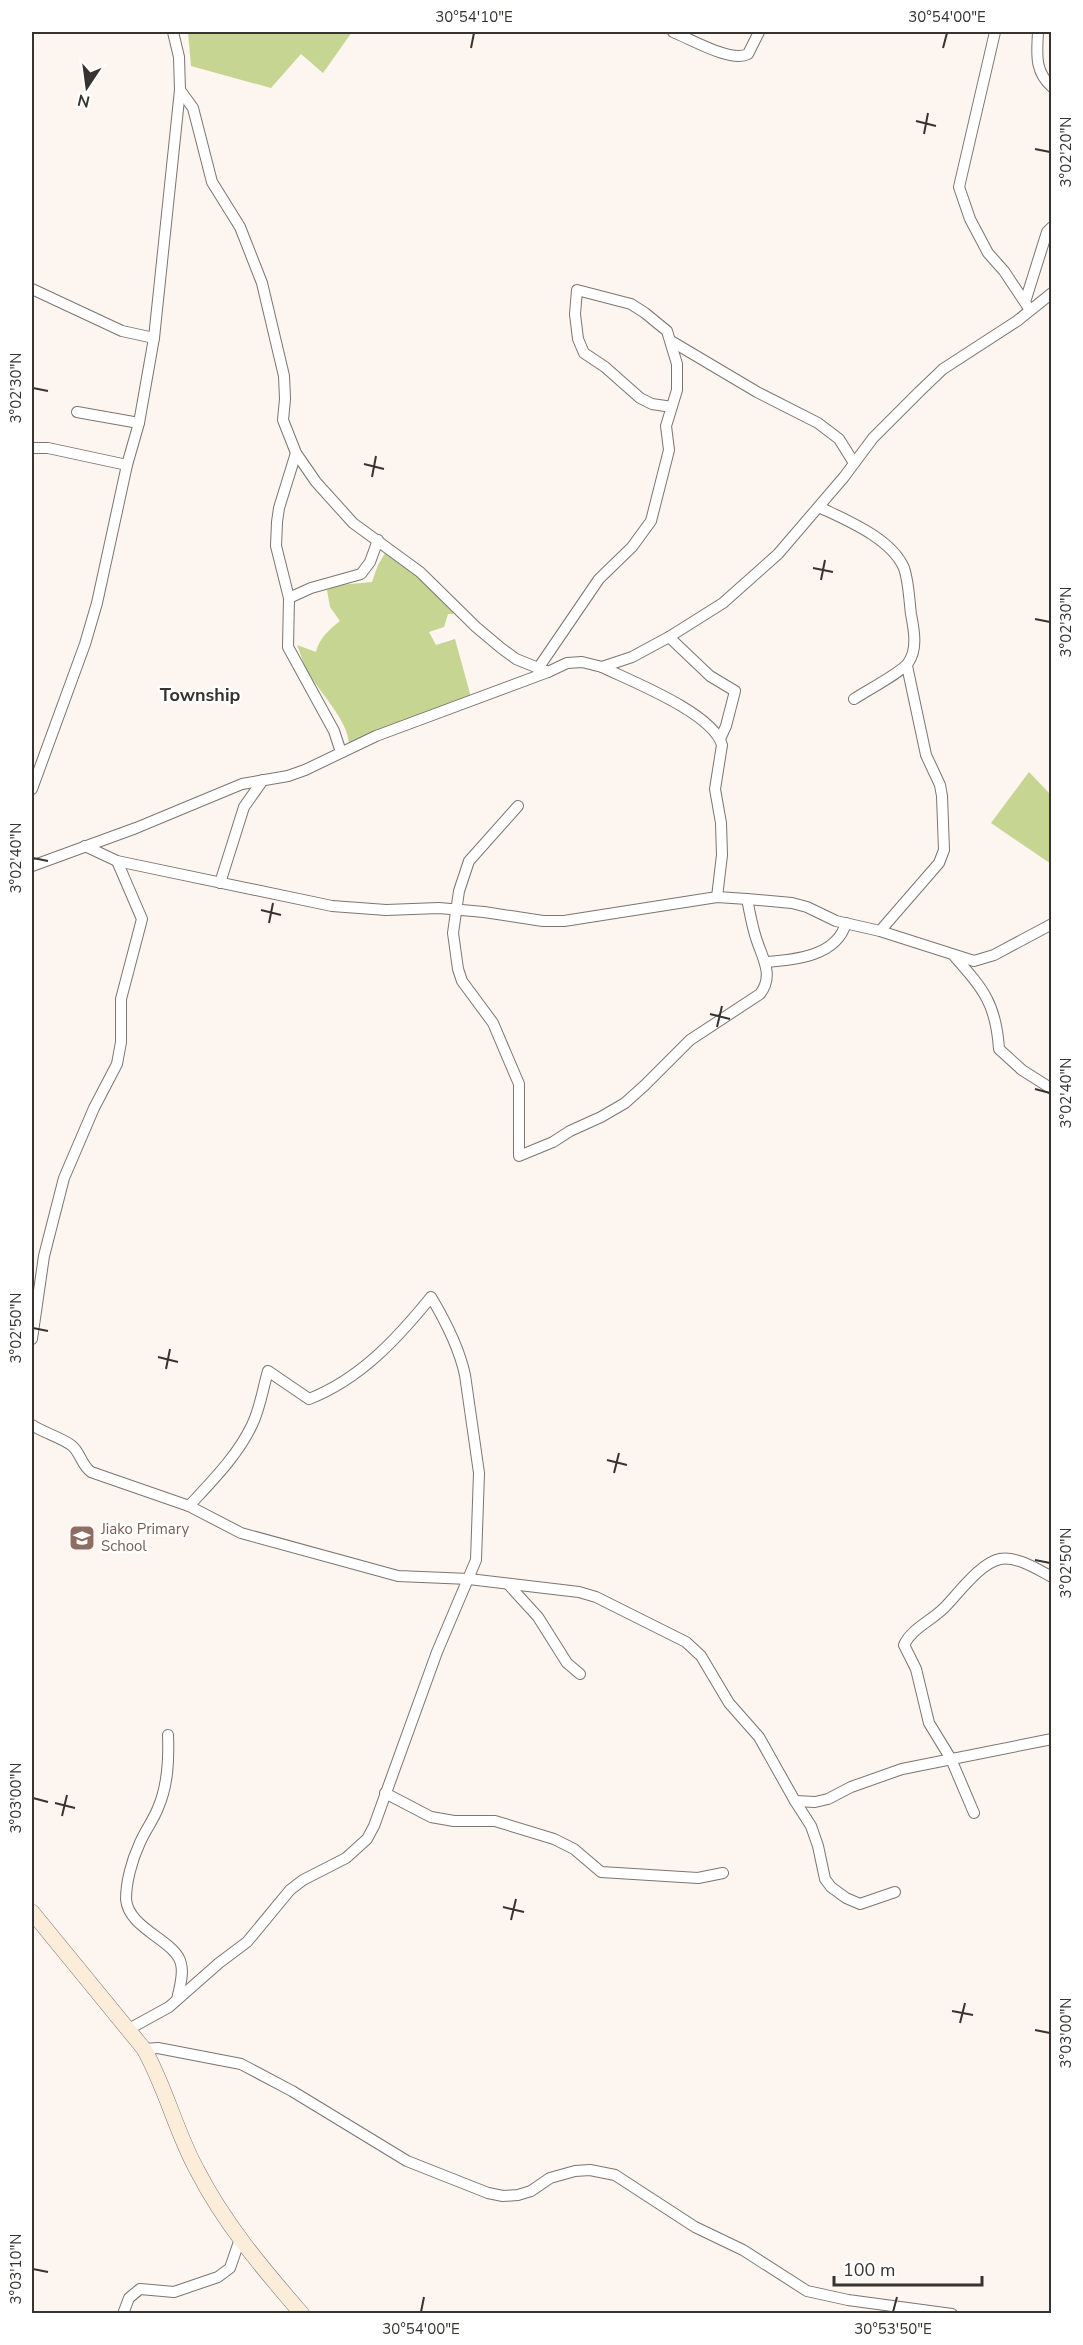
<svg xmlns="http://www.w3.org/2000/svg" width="1083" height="2345" viewBox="0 0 1083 2345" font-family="'Nunito Sans',sans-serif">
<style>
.green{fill:#c6d591}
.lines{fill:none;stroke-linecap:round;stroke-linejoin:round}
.street-casing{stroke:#7c7571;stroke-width:12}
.secondary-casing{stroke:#7c7571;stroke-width:16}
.street{stroke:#fff;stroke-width:10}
.secondary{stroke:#fceddb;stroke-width:15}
.ticks{fill:none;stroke:#363331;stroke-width:2}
.labels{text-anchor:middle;stroke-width:5;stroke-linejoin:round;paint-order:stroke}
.education-label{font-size:15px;fill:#785e54;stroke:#fff;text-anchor:start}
.quarter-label{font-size:18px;font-weight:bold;fill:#363331;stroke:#fff}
.neatline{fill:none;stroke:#363331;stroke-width:2}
.ticks-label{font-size:15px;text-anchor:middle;fill:#363331}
</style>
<rect width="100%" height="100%" fill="#fdf5f0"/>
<g class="green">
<polygon points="188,32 352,32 323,73 301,54 271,88 191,66"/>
<path d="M387 550 459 607 453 614H448L444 627 429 632 436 645 455 639 471 697 349 743C347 719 320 693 308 672 303 664 301 654 297 645L316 652C319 638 330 629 340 621L330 607 327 590 340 585 372 582 378 565Z"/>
<polygon points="1029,772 1051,795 1051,864 991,823"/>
</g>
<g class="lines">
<g class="street-casing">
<g id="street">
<path d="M673 32C691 39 731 63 748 54L759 32"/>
<polyline points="995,32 959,187 970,219 988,253 1004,271 1030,310"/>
<path d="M1038 32C1037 53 1034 71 1052 87"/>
<polyline points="180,90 193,108 212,182 240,227 262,283 284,376 285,399 283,420 296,453 316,482 353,523 420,572 476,627 501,648 516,659 548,672 567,663 582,662 602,667 632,657 669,637 723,603 778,554 844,477 873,438 920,391 943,369 1017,321 1052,293"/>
<polyline points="32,289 122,331 154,338"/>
<polyline points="1025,302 1047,232 1052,227"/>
<polyline points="671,341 757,392 818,423 839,439 854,463"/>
<polyline points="77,412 139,423"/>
<polyline points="32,448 48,448 127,465"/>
<polyline points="296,453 279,508 277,522 276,546 289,598 288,647 334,731 341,752"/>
<path d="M819 507C846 520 891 538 904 568 909 583 909 599 911 614 914 630 918 649 908 663 902 672 866 691 854 699"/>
<polyline points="289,598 311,588 361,574 370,562 378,540"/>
<polyline points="669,637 710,676 735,691 726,726 720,739"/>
<polyline points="539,667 599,579 632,547 651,521 669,450 666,426 677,390 677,364 667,331 645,313 631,304 577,290 575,314 578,339 584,353 605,367 640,398 652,404 672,407"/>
<path d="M602 667C631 681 713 713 722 745L715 789 721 823 722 855 717 897"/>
<polyline points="32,789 85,644 97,603 127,465 139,423 154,338 180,90 179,57 173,32"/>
<path d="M518 806 469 861 459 891 453 933 458 969 462 981 493 1023 519 1084V1156L553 1142 570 1131 601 1117 625 1103 645 1085 690 1040 760 994C774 976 763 959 757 941 752 927 750 913 747 899"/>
<polyline points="85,846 117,861 332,906 386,910 439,908 484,912 543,921 564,921 717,897 747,899 792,903 807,907 836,921 880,931 974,961 994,955 1052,924"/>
<polyline points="32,866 136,828 242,784 288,776 305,770 376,736 548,672"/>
<polyline points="220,883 244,807 263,780"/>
<polyline points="880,931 939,863 944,850 942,796 940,785 926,755 907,666"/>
<path d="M955 957C984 990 996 1004 999 1049L1022 1070 1052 1089"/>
<path d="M766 962C795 960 837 956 846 923"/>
<polyline points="32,1339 44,1256 64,1178 94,1108 117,1064 121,1042 121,999 142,919 117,861"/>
<path d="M32 1425C44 1433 60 1437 71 1445 80 1451 81 1465 91 1472L189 1506 241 1533 398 1576 469 1579 579 1592 596 1597 686 1642 701 1656 729 1703 759 1737 795 1801 811 1826 818 1846 825 1879 831 1887 846 1898 860 1904 895 1892"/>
<polyline points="508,1584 538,1617 567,1663 580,1674"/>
<path d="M168 1735C169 1760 168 1785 158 1808 153 1821 144 1832 139 1845 132 1860 126 1882 126 1899 128 1929 177 1941 181 1964 184 1975 179 1989 177 2000"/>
<polyline points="385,1793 431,1817 454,1821 495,1821 554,1839 574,1849 601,1872 698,1878 723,1873"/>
<polyline points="795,1801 815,1802 828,1799 851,1787 902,1769 1052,1739"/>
<path d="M974 1813 951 1759 929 1723 916 1669 904 1645C911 1629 931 1621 944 1608 958 1594 980 1563 1000 1559 1017 1556 1037 1569 1052 1577"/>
<path d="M129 2029 169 2007 219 1963 247 1942 290 1890 303 1880 346 1858 367 1839 374 1826 437 1652 476 1560 479 1473 465 1375C459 1347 446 1322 431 1297 397 1339 360 1379 309 1399L268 1371C263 1388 260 1409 252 1425 238 1455 212 1481 189 1506"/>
<polyline points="144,2049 158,2048 241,2064 292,2091 407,2161 488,2193 503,2196 518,2195 531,2191 550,2178 575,2171 590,2170 615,2175 695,2227 743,2250 807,2291 848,2300 952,2314"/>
<polyline points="123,2314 129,2298 140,2289 174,2292 218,2277 230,2268 240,2239"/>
</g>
</g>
<g class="secondary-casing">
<path id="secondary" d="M32 1912 144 2049C166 2088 176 2132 197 2170 224 2223 263 2269 302 2314"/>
</g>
<use href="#street" class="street"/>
<use href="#secondary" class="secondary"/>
</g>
<path class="ticks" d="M471 48 474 33M943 48 947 33M916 121 936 126M924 134 928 113M1035 149 1050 152M33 388 48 391M364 464 384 469M372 477 376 456M813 568 833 572M821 580 825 560M1035 619 1050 622M33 858 48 861M261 910 281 915M269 923 273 903M710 1014 730 1019M717 1027 722 1006M1035 1089 1050 1093M33 1328 48 1331M158 1357 178 1362M166 1369 170 1349M607 1460 627 1465M614 1473 619 1453M1035 1560 1050 1563M33 1798 48 1802M55 1803 75 1808M62 1816 67 1795M503 1907 524 1912M511 1920 516 1899M952 2011 973 2015M960 2023 965 2003M1035 2030 1050 2033M33 2269 48 2272M421 2312 424 2297M893 2312 897 2297"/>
<defs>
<g id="school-square" transform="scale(1.35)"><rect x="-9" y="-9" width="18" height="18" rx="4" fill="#8d6e63" stroke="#fff"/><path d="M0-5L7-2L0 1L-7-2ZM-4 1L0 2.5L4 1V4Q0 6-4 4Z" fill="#fff"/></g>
</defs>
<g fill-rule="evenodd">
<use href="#school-square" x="82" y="1538"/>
</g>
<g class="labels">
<g class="education-label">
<text x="101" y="1534">Jiako Primary<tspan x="101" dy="17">School</tspan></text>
</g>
<g class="quarter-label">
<text x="200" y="701">Township</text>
</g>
</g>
<rect width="1083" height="2345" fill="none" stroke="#ffffff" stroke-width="66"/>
<g transform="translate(87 87) rotate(193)" stroke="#ffffff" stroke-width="4.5" paint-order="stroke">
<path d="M0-4.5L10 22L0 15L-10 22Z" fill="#363331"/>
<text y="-9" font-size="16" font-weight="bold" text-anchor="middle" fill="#363331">N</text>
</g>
<path d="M834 2276v9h148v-9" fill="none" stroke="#363331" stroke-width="3"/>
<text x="843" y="2276" font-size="18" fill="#363331" stroke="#ffffff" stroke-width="4.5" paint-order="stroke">100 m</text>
<rect x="33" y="33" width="1017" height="2279" class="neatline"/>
<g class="ticks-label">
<text x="474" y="22">30°54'10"E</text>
<text x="947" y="22">30°54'00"E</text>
<text transform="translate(1066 152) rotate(-90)" y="5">3°02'20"N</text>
<text transform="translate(16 388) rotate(-90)" y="5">3°02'30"N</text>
<text transform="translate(1066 622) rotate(-90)" y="5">3°02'30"N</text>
<text transform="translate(16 858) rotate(-90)" y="5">3°02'40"N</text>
<text transform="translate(1066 1093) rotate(-90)" y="5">3°02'40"N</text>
<text transform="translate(16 1328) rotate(-90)" y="5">3°02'50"N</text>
<text transform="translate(1066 1563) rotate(-90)" y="5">3°02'50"N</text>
<text transform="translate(16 1798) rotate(-90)" y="5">3°03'00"N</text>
<text transform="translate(1066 2033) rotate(-90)" y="5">3°03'00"N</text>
<text transform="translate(16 2269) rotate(-90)" y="5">3°03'10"N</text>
<text x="421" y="2334">30°54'00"E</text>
<text x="893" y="2334">30°53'50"E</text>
</g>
</svg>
